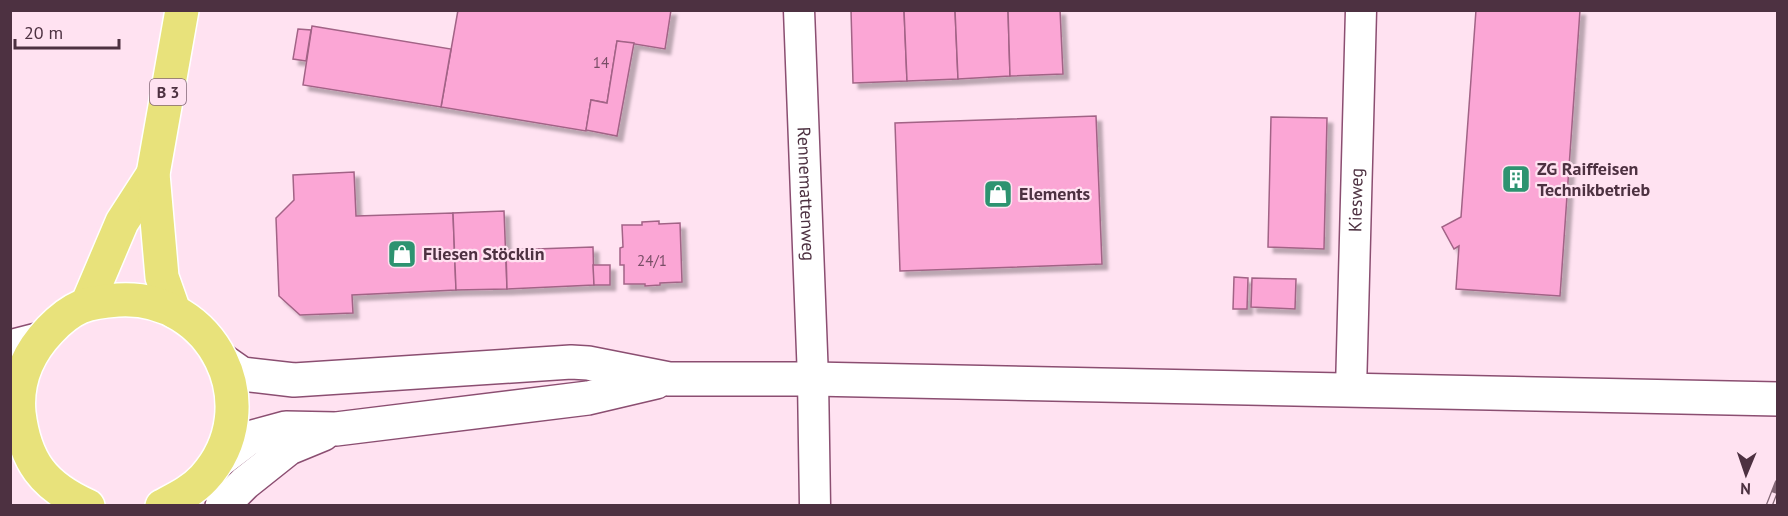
<svg xmlns="http://www.w3.org/2000/svg" width="1788" height="516" viewBox="0 0 1788 516" font-family="'PT Sans',sans-serif">
<style>
.building{fill:#fba6d5;stroke:#a26386;stroke-width:1.5;filter:url(#shadow)}
.lines{fill:none;stroke-linecap:round;stroke-linejoin:round}
.minor-casing{stroke:#8b4e71;stroke-width:33}
.tertiary-casing{stroke:#8b4e71;stroke-width:36}
.primary-casing{stroke:#fff;stroke-width:36}
.minor{stroke:#fff;stroke-width:30}
.tertiary{stroke:#fff;stroke-width:33}
.primary{stroke:#e8e27b;stroke-width:33}
.rail-casing{stroke:#816574;stroke-width:7}
.rail{stroke:#ffe2f1;stroke-width:4.5;stroke-dasharray:14;stroke-linecap:butt}
.labels{text-anchor:middle;stroke-width:4.5;stroke-linejoin:round;paint-order:stroke}
.number-label{font-size:15px;fill:#784e66}
.shield{fill:#ffe2f1;stroke:#826676;stroke-width:1.5}
.shield-label{font-size:16px;font-weight:bold;fill:#4d3141}
.poi-label{font-size:18px;font-weight:bold;fill:#4d3141;stroke:#ffe2f1;text-anchor:start}
.street-label{font-size:18px;fill:#4d3141;stroke:#ffe2f1}
</style>
<defs>
<filter id="shadow"><feDropShadow dx="5.5" dy="5.5" stdDeviation="1.5" flood-color="#0004"/></filter>
</defs>
<rect width="100%" height="100%" fill="#ffe2f1"/>
<g class="building">
<polygon points="458,10 671,10 665,49 617,41 607,103 591,100 586,131 441,107"/>
<polygon points="851,10 904,10 907,81 853,83"/>
<polygon points="904,10 955,10 958,79 907,81"/>
<polygon points="955,10 1008,10 1010,76 958,79"/>
<polygon points="1008,10 1060,10 1063,74 1010,76"/>
<polygon points="1476,10 1580,10 1560,296 1456,289 1459,246 1454,249 1442,227 1461,217"/>
<polygon points="312,26 451,49 441,107 303,85"/>
<polygon points="298,29 311,30 306,61 293,59"/>
<polygon points="617,41 634,43 617,136 586,130 591,100 607,103"/>
<polygon points="1096,116 1102,264 900,271 895,123"/>
<polygon points="1271,117 1327,118 1324,249 1268,247"/>
<polygon points="354,172 356,216 453,213 456,290 352,295 353,313 300,315 279,296 276,218 294,200 293,175"/>
<polygon points="504,211 507,289 456,290 453,213"/>
<polygon points="659,221 659,224 680,223 682,282 660,283 660,285 645,286 645,284 624,284 624,265 620,265 620,248 623,247 622,225 642,225 642,222"/>
<polygon points="593,247 594,285 507,289 506,250"/>
<polygon points="593,265 610,265 610,285 594,285"/>
<polygon points="1234,277 1248,278 1247,309 1233,309"/>
<polygon points="1252,278 1296,279 1295,309 1251,307"/>
</g>
<g class="lines">
<g class="minor-casing">
<g id="minor">
<path id="s1" d="M799 10 813 379 815 506"/>
<path id="s2" d="M1351 390 1361 10"/>
</g>
</g>
<g class="tertiary-casing">
<g id="tertiary">
<polyline points="10,347 41,339"/>
<polyline points="222,360 242,374 294,380 571,362 588,363 669,379 813,379 1778,399"/>
<polyline points="216,463 249,438 286,428 336,429 588,398 656,382"/>
<polyline points="222,506 245,483 289,448 323,434"/>
</g>
</g>
<g class="primary-casing">
<g id="primary">
<polyline points="88,302 122,222 153,174"/>
<polyline points="174,311 162,277 153,174 182,10"/>
<path d="M88 506C43 486 25 461 19 413 16 381 28 353 50 330 72 307 86 302 118 300 213 294 269 406 204 478 192 491 177 498 162 506"/>
</g>
</g>
<use href="#minor" class="minor"/>
<use href="#tertiary" class="tertiary"/>
<use href="#primary" class="primary"/>
<g class="rail-casing">
<polyline id="rail" points="1769,506 1778,483"/>
</g>
<use href="#rail" class="rail"/>
</g>
<defs>
<g id="building-square" transform="scale(1.5)"><rect x="-9" y="-9" width="18" height="18" rx="4" fill="#2d9370" stroke="#ffe2f1"/><path d="M-4-6H4V6H1V3H-1V6H-4ZM-2.5-4.3h1.7v1.8h-1.7ZM.8-4.3h1.7v1.8H.8ZM-2.5-1h1.7V.8h-1.7ZM.8-1h1.7V.8H.8Z" fill="#fff"/></g>
<g id="shop-square" transform="scale(1.5)"><rect x="-9" y="-9" width="18" height="18" rx="4" fill="#2d9370" stroke="#ffe2f1"/><path d="M-5-2.5h2.3a2.7 3.5 0 0 1 5.4 0H5L5.5 6h-11ZM-1.5-2.5h3a1.5 2.3 0 0 0-3 0Z" fill="#fff"/></g>
</defs>
<g fill-rule="evenodd">
<use href="#building-square" x="1516" y="179"/>
<use href="#shop-square" x="998" y="194"/>
<use href="#shop-square" x="402" y="254"/>
</g>
<g class="labels">
<g class="number-label">
<text x="601" y="68">14</text>
<text x="652" y="266">24/1</text>
</g>
<rect class="shield" x="150" y="79" width="36" height="26" rx="4.5"/>
<g class="shield-label">
<text x="168" y="98">B 3</text>
</g>
<g class="poi-label">
<text x="1537" y="175">ZG Raiffeisen<tspan x="1537" dy="21">Technikbetrieb</tspan></text>
<text x="1019" y="200">Elements</text>
<text x="423" y="260">Fliesen Stöcklin</text>
</g>
<g class="street-label">
<text dy="6" stroke="none"><textPath href="#s1" startOffset="184">Rennemattenweg</textPath></text>
<text dy="6" stroke="none"><textPath href="#s2" startOffset="190">Kiesweg</textPath></text>
</g>
</g>
<rect width="1788" height="516" fill="none" stroke="#4d3141" stroke-width="24"/>
<g transform="translate(1746 474) rotate(182)" stroke="#ffe2f1" stroke-width="4.5" paint-order="stroke">
<path d="M0-4.5L10 22L0 15L-10 22Z" fill="#4d3141"/>
<text y="-9" font-size="16" font-weight="bold" text-anchor="middle" fill="#4d3141">N</text>
</g>
<path d="M15 39v9h104v-9" fill="none" stroke="#4d3141" stroke-width="3"/>
<text x="24" y="39" font-size="18" fill="#4d3141" stroke="#ffe2f1" stroke-width="4.5" paint-order="stroke">20 m</text>
</svg>
